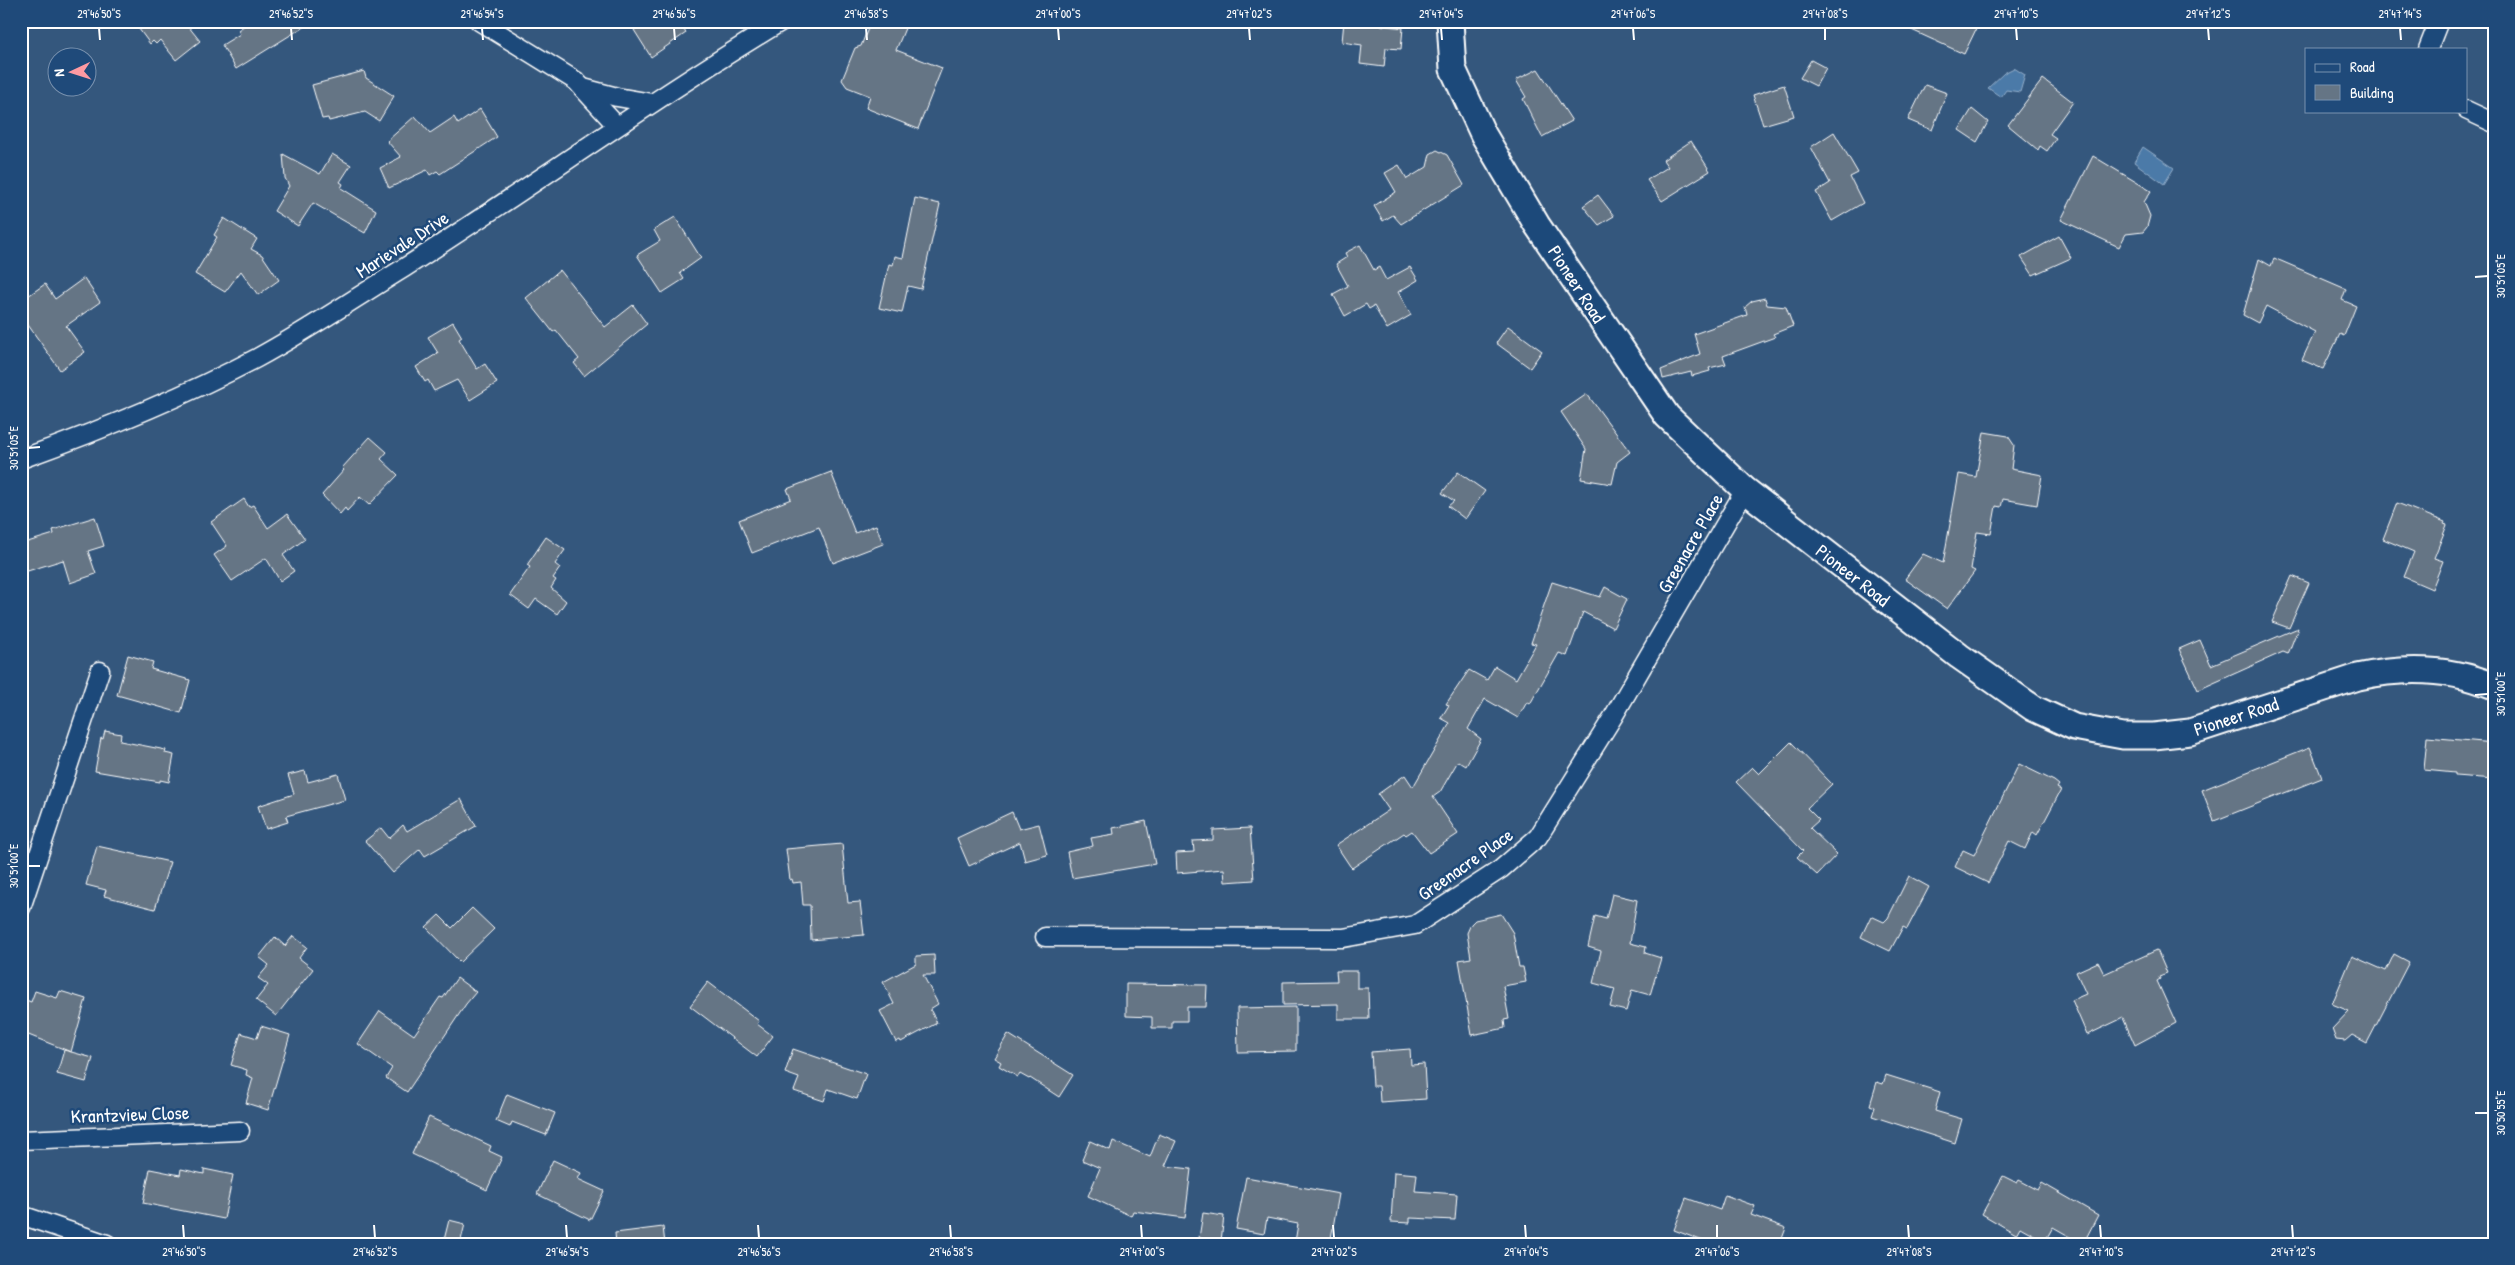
<svg xmlns="http://www.w3.org/2000/svg" width="2515" height="1265" viewBox="0 0 2515 1265" font-family="'Patrick Hand',sans-serif">
<style>
.water{fill:#4c7aa8;stroke:#94afcb}
.building{fill:#657585;stroke:#fff}
.lines{fill:none;stroke-linecap:round;stroke-linejoin:round}
.street-casing{stroke:#fff;stroke-width:21}
.secondary-casing{stroke:#fff;stroke-width:29}
.street{stroke:#1f4a7a;stroke-width:18}
.secondary{stroke:#1f4a7a;stroke-width:25}
.ticks{fill:none;stroke:#fff;stroke-width:2}
.labels{text-anchor:middle;stroke-width:5;stroke-linejoin:round;paint-order:stroke}
.street-label{font-size:19px;fill:#fff;stroke:#1f4a7a}
.neatline{fill:none;stroke:#fff;stroke-width:2}
.ticks-label{font-size:12px;text-anchor:middle;fill:#fff}
</style>
<rect width="100%" height="100%" fill="#34577d"/>
<filter id="ink" filterUnits="userSpaceOnUse"><feTurbulence type="fractalNoise" baseFrequency=".02" numOctaves="2"/><feDisplacementMap in="SourceGraphic" scale="10" xChannelSelector="R" yChannelSelector="G"/><feConvolveMatrix kernelMatrix="1 2 1 2 8 2 1 2 1" color-interpolation-filters="sRGB"/></filter>
<g filter="url(#ink)">
<g class="water">
<polygon points="2014,68 2025,75 2020,92 2006,90 2001,97 1988,88 2004,73"/>
<polygon points="2143,147 2174,168 2164,184 2134,162"/>
</g>
<g class="building">
<polygon points="133,21 184,21 200,41 176,60 160,40 156,44 153,41 150,44"/>
<polygon points="251,21 313,21 236,69 222,45 240,34 238,30"/>
<polygon points="647,21 678,21 686,33 651,57 634,30"/>
<polygon points="871,21 908,21 896,50 942,68 918,129 866,108 870,96 847,87 842,80 855,48 861,46"/>
<polygon points="1344,21 1378,21 1378,25 1403,28 1401,49 1386,48 1384,67 1360,64 1362,45 1342,42"/>
<polygon points="1892,21 1980,21 1964,54"/>
<polygon points="1811,60 1826,68 1816,86 1800,78"/>
<polygon points="1538,69 1572,121 1542,137 1523,99 1526,97 1516,80"/>
<polygon points="364,71 366,78 394,96 379,121 365,112 329,121 328,118 322,119 312,85"/>
<polygon points="2043,79 2073,102 2050,134 2056,138 2047,151 2040,146 2038,150 2008,125"/>
<polygon points="1784,85 1794,116 1763,125 1753,95"/>
<polygon points="1925,85 1947,93 1932,130 1908,120"/>
<polygon points="480,109 497,137 440,174 437,171 430,175 427,170 389,188 380,168 401,157 387,141 415,116 430,133 454,117 458,124"/>
<polygon points="1972,109 1988,122 1977,142 1959,130"/>
<polygon points="1834,132 1858,173 1850,177 1863,203 1832,221 1816,192 1830,183 1811,147"/>
<polygon points="1691,141 1710,171 1662,201 1647,180 1668,167 1663,160"/>
<polygon points="1437,150 1447,155 1464,185 1401,224 1393,215 1383,221 1374,206 1396,192 1385,173 1399,165 1407,179 1427,167 1430,154"/>
<polygon points="283,154 320,174 332,154 351,165 340,182 343,184 341,188 376,210 365,233 313,203 298,226 274,211 289,186 285,178"/>
<polygon points="2093,156 2151,191 2144,202 2150,216 2147,227 2143,232 2126,234 2119,247 2061,220"/>
<polygon points="1598,195 1614,216 1599,225 1583,206"/>
<polygon points="915,198 940,204 921,289 908,286 902,313 879,308 889,264 893,265 895,256 903,258"/>
<polygon points="675,217 701,258 680,273 684,279 662,293 637,255 660,241 654,230"/>
<polygon points="224,218 257,239 251,249 262,255 279,280 258,295 241,271 225,292 195,274 217,237 214,235"/>
<polygon points="2059,236 2071,258 2033,275 2021,257"/>
<polygon points="1360,245 1374,270 1379,267 1386,280 1410,267 1418,280 1398,292 1411,315 1387,329 1374,306 1369,309 1366,304 1345,316 1333,294 1348,286 1336,264 1347,257 1345,253"/>
<polygon points="2274,258 2346,289 2342,300 2356,306 2344,336 2340,334 2323,369 2302,360 2315,332 2266,306 2258,323 2243,315 2259,259 2271,266"/>
<polygon points="560,270 605,327 633,305 647,324 584,376 574,363 579,359 556,330 553,332 526,298"/>
<polygon points="84,278 100,302 66,326 85,352 60,370 21,315 21,301 45,284 55,299"/>
<polygon points="1765,298 1767,305 1786,307 1793,326 1773,334 1775,337 1723,356 1726,364 1709,368 1710,371 1692,376 1691,372 1663,379 1661,370 1700,354 1694,334 1747,315 1745,307 1752,301"/>
<polygon points="453,322 462,337 459,339 477,369 485,364 497,383 470,400 457,380 434,391 428,380 425,382 416,367 438,353 428,337"/>
<polygon points="1508,326 1542,351 1530,368 1496,343"/>
<polygon points="1587,394 1630,452 1617,462 1612,484 1581,479 1586,449 1561,412"/>
<polygon points="1984,432 2008,436 2014,445 2011,469 2042,475 2037,505 2003,499 2001,507 1996,506 1991,534 1977,532 1971,569 1975,571 1947,609 1905,579 1923,554 1943,563 1959,474 1976,477"/>
<polygon points="370,437 387,452 381,459 398,475 369,505 360,497 347,511 345,508 340,514 322,495 344,470 342,468"/>
<polygon points="831,472 855,533 876,525 883,544 833,563 819,527 752,553 739,520 791,499 787,489"/>
<polygon points="1458,472 1485,491 1465,519 1448,506 1454,501 1442,493"/>
<polygon points="244,499 249,507 253,505 268,528 287,514 305,539 283,555 294,571 280,581 266,558 232,581 214,555 227,546 211,522"/>
<polygon points="2397,503 2445,522 2444,524 2447,525 2434,558 2443,561 2432,589 2404,577 2414,552 2383,539"/>
<polygon points="95,517 104,546 88,551 96,574 70,583 63,560 21,573 21,544 54,534 53,530"/>
<polygon points="546,537 565,550 555,564 560,568 553,578 556,580 551,588 566,601 557,614 536,599 529,609 510,595 530,567 527,565"/>
<polygon points="2292,576 2309,583 2289,628 2272,622"/>
<polygon points="1552,582 1600,597 1605,587 1627,599 1613,628 1583,612 1567,656 1559,653 1530,704 1527,702 1518,718 1485,699 1468,729 1481,739 1466,766 1458,761 1440,792 1433,797 1458,834 1429,853 1412,831 1406,835 1404,833 1352,868 1350,866 1336,845 1389,810 1378,794 1405,775 1413,787 1450,723 1441,718 1449,705 1446,704 1469,670 1487,680 1495,666 1516,679 1536,644 1531,643"/>
<polygon points="2298,628 2288,654 2283,652 2198,690 2179,649 2200,640 2211,665"/>
<polygon points="128,655 153,662 151,669 190,680 181,713 117,695"/>
<polygon points="105,731 121,734 120,741 166,750 165,753 174,755 169,782 160,780 160,782 95,771 101,738 103,739"/>
<polygon points="2427,737 2494,743 2494,779 2455,776 2455,773 2424,770"/>
<polygon points="1791,742 1832,784 1807,808 1819,820 1810,828 1837,854 1817,875 1797,857 1803,851 1736,782 1752,767 1759,774"/>
<polygon points="2310,747 2322,778 2214,821 2202,790"/>
<polygon points="2019,764 2054,781 2059,785 2057,788 2061,790 2037,835 2033,832 2025,849 2009,841 1988,883 1955,867 1963,850 1974,855"/>
<polygon points="305,771 308,782 338,774 345,800 286,816 288,822 266,829 258,806 294,794 288,775"/>
<polygon points="461,799 476,826 425,856 420,849 393,873 365,841 381,828 389,838 403,825 407,831"/>
<polygon points="1012,812 1019,829 1039,824 1047,855 1025,861 1020,842 969,866 957,838"/>
<polygon points="1146,821 1155,864 1072,878 1067,852 1093,846 1091,838 1114,834 1113,828"/>
<polygon points="1250,828 1254,880 1225,882 1224,869 1177,873 1176,853 1194,852 1193,841 1213,840 1213,830"/>
<polygon points="842,844 848,903 860,902 864,935 811,940 810,905 803,905 801,882 793,883 792,879 790,880 786,849"/>
<polygon points="97,846 170,862 155,909 104,896 106,890 86,885"/>
<polygon points="1909,876 1929,887 1907,929 1903,927 1890,951 1861,937 1871,916 1884,922 1888,918"/>
<polygon points="1612,894 1637,900 1630,943 1646,947 1645,953 1661,958 1650,995 1632,990 1626,1011 1610,1007 1615,989 1593,983 1601,951 1588,947 1595,916 1606,919"/>
<polygon points="472,908 494,929 460,962 426,927 439,915 452,928"/>
<polygon points="1501,914 1513,933 1519,967 1523,967 1526,982 1503,986 1509,1019 1504,1020 1505,1028 1472,1035 1459,960 1471,958 1467,933 1471,924 1475,920"/>
<polygon points="293,936 307,947 299,958 313,969 276,1016 256,1000 268,985 258,978 269,965 259,957 275,937 285,946"/>
<polygon points="2157,950 2167,973 2159,976 2160,979 2157,981 2176,1023 2135,1045 2123,1018 2087,1035 2072,1000 2086,994 2076,972 2098,962 2104,974"/>
<polygon points="2394,954 2409,962 2367,1043 2352,1035 2345,1041 2336,1040 2332,1029 2349,1011 2332,1004 2352,956 2386,971"/>
<polygon points="934,955 935,975 923,975 938,1004 930,1009 937,1023 901,1042 900,1040 896,1042 880,1011 894,1004 883,982 916,964 916,956"/>
<polygon points="1336,971 1357,971 1357,988 1368,988 1369,1019 1338,1019 1338,1004 1283,1005 1283,982 1337,981"/>
<polygon points="457,978 476,992 466,1004 407,1092 386,1078 392,1068 358,1044 380,1011 414,1035 440,997 443,998"/>
<polygon points="708,982 759,1021 757,1024 773,1036 757,1057 690,1006"/>
<polygon points="1126,984 1207,985 1206,1007 1187,1007 1187,1021 1172,1021 1172,1028 1152,1028 1152,1017 1126,1016"/>
<polygon points="35,991 57,998 60,991 86,999 71,1052 21,1032 21,998 31,1002"/>
<polygon points="1296,1007 1296,1051 1238,1052 1237,1008"/>
<polygon points="261,1026 290,1035 268,1110 246,1103 253,1078 246,1075 247,1070 231,1065 241,1033 257,1038"/>
<polygon points="1008,1034 1073,1075 1059,1097 1030,1078 1029,1079 1020,1074 1018,1077 999,1066 1001,1062 994,1058"/>
<polygon points="793,1049 866,1074 857,1099 828,1089 824,1101 794,1091 799,1078 785,1073"/>
<polygon points="1410,1049 1411,1065 1424,1064 1426,1099 1380,1102 1379,1086 1373,1086 1371,1052"/>
<polygon points="64,1050 93,1058 86,1082 57,1074"/>
<polygon points="1886,1075 1940,1092 1935,1111 1962,1119 1955,1143 1872,1116 1875,1107 1870,1105 1877,1082 1883,1084"/>
<polygon points="507,1094 555,1113 546,1135 512,1122 510,1127 496,1121"/>
<polygon points="429,1117 491,1146 489,1151 502,1157 487,1190 412,1154"/>
<polygon points="1159,1134 1176,1141 1165,1166 1191,1169 1185,1218 1133,1211 1131,1216 1088,1196 1100,1168 1082,1160 1090,1141 1110,1150 1113,1141 1150,1157"/>
<polygon points="553,1160 581,1173 578,1179 604,1191 590,1220 537,1194"/>
<polygon points="150,1169 180,1175 181,1169 204,1174 204,1169 233,1175 224,1219 143,1203"/>
<polygon points="1394,1172 1417,1174 1415,1191 1457,1194 1455,1220 1410,1218 1410,1223 1391,1222"/>
<polygon points="2003,1176 2017,1183 2019,1180 2038,1190 2042,1183 2098,1215 2083,1244 2053,1227 2045,1241 2020,1227 2016,1234 1982,1214"/>
<polygon points="1246,1177 1339,1194 1330,1244 1295,1242 1298,1224 1267,1218 1264,1234 1236,1229"/>
<polygon points="1725,1195 1755,1206 1751,1215 1786,1228 1780,1244 1711,1244 1674,1230 1686,1198 1720,1210"/>
<polygon points="1203,1213 1224,1216 1221,1241 1199,1238"/>
<polygon points="449,1220 465,1224 460,1244 444,1240"/>
<polygon points="663,1227 665,1244 616,1244 615,1233"/>
</g>
<g class="lines">
<g class="street-casing">
<g id="street">
<polyline points="479,21 576,81 617,126"/>
<polyline points="2428,49 2439,21"/>
<polyline points="583,88 617,97 652,103"/>
<polyline points="2466,110 2494,123"/>
<path d="M21 459C102 430 181 398 257 358 307 331 355 298 404 268 531 187 653 99 782 21"/>
<polyline points="21,908 100,671"/>
<polyline points="1045,937 1343,938 1415,925 1501,869 1538,837 1613,717 1745,490"/>
<polyline points="21,1140 240,1131"/>
<polyline points="21,1215 107,1244"/>
</g>
</g>
<g class="secondary-casing">
<path id="secondary" d="M1450 21 1453 69 1483 134 1537 225 1667 416 1745 490 1959 656 2033 708 2074 727 2123 736H2154L2190 732 2358 677C2403 667 2451 668 2494 686"/>
</g>
<use href="#street" class="street"/>
<use href="#secondary" class="secondary"/>
</g>
</g>
<path class="ticks" d="M99 28 100 40M291 28 292 40M482 28 483 40M674 28 675 40M866 28 867 40M1058 28 1059 40M1249 28 1250 40M1441 28 1442 40M1633 28 1634 40M1825 28V40M2016 28 2017 40M2208 28 2209 40M2400 28 2401 40M2475 277 2488 276M28 448 40 447M2475 695 2488 694M28 866H40M2475 1113H2488M183 1225 184 1238M374 1225 375 1238M566 1225 567 1238M758 1225 759 1238M950 1225 951 1238M1141 1225 1142 1238M1333 1225 1334 1238M1525 1225 1526 1238M1717 1225V1238M1908 1225 1909 1238M2100 1225 2101 1238M2292 1225 2293 1238"/>
<g class="labels">
<g class="street-label">
<text transform="translate(402 244) rotate(-33)" y="7">Marievale Drive</text>
<text transform="translate(1577 284) rotate(57)" y="7">Pioneer Road</text>
<text transform="translate(1690 543) rotate(-60)" y="7">Greenacre Place</text>
<text transform="translate(1853 575) rotate(38)" y="7">Pioneer Road</text>
<text transform="translate(2236 716) rotate(-18)" y="7">Pioneer Road</text>
<text transform="translate(1465 864) rotate(-35)" y="7">Greenacre Place</text>
<text transform="translate(130 1114) rotate(-2)" y="7">Krantzview Close</text>
</g>
</g>
<rect width="2515" height="1265" fill="none" stroke="#1f4a7a" stroke-width="55"/>
<rect x="2305" y="48" width="162" height="65" fill="#1f4a7a" stroke="#7992af"/>
<rect x="2315" y="64" width="25" height="8" fill="#1f4a7a" stroke="#7992af"/>
<text x="2350" y="72" font-size="15" fill="#ffffff">Road</text>
<rect x="2315" y="85" width="25" height="15" fill="#657585" stroke="#7992af"/>
<text x="2350" y="98" font-size="15" fill="#ffffff">Building</text>
<g transform="translate(72 72) rotate(266)"><circle r="24" fill="#1f4a7a" stroke="#7992af"/>
<path d="M0-4L9 19L0 12L-9 19Z" fill="#ff9aa2"/>
<text y="-8" font-size="14" font-weight="bold" text-anchor="middle" fill="#ffffff">N</text>
</g>
<rect x="28" y="28" width="2460" height="1210" class="neatline"/>
<g class="ticks-label">
<text x="99" y="18">29°46'50"S</text>
<text x="291" y="18">29°46'52"S</text>
<text x="482" y="18">29°46'54"S</text>
<text x="674" y="18">29°46'56"S</text>
<text x="866" y="18">29°46'58"S</text>
<text x="1058" y="18">29°47'00"S</text>
<text x="1249" y="18">29°47'02"S</text>
<text x="1441" y="18">29°47'04"S</text>
<text x="1633" y="18">29°47'06"S</text>
<text x="1825" y="18">29°47'08"S</text>
<text x="2016" y="18">29°47'10"S</text>
<text x="2208" y="18">29°47'12"S</text>
<text x="2400" y="18">29°47'14"S</text>
<text transform="translate(2501 276) rotate(-90)" y="4">30°51'05"E</text>
<text transform="translate(14 448) rotate(-90)" y="4">30°51'05"E</text>
<text transform="translate(2501 694) rotate(-90)" y="4">30°51'00"E</text>
<text transform="translate(14 866) rotate(-90)" y="4">30°51'00"E</text>
<text transform="translate(2501 1113) rotate(-90)" y="4">30°50'55"E</text>
<text x="184" y="1256">29°46'50"S</text>
<text x="375" y="1256">29°46'52"S</text>
<text x="567" y="1256">29°46'54"S</text>
<text x="759" y="1256">29°46'56"S</text>
<text x="951" y="1256">29°46'58"S</text>
<text x="1142" y="1256">29°47'00"S</text>
<text x="1334" y="1256">29°47'02"S</text>
<text x="1526" y="1256">29°47'04"S</text>
<text x="1717" y="1256">29°47'06"S</text>
<text x="1909" y="1256">29°47'08"S</text>
<text x="2101" y="1256">29°47'10"S</text>
<text x="2293" y="1256">29°47'12"S</text>
</g>
</svg>
